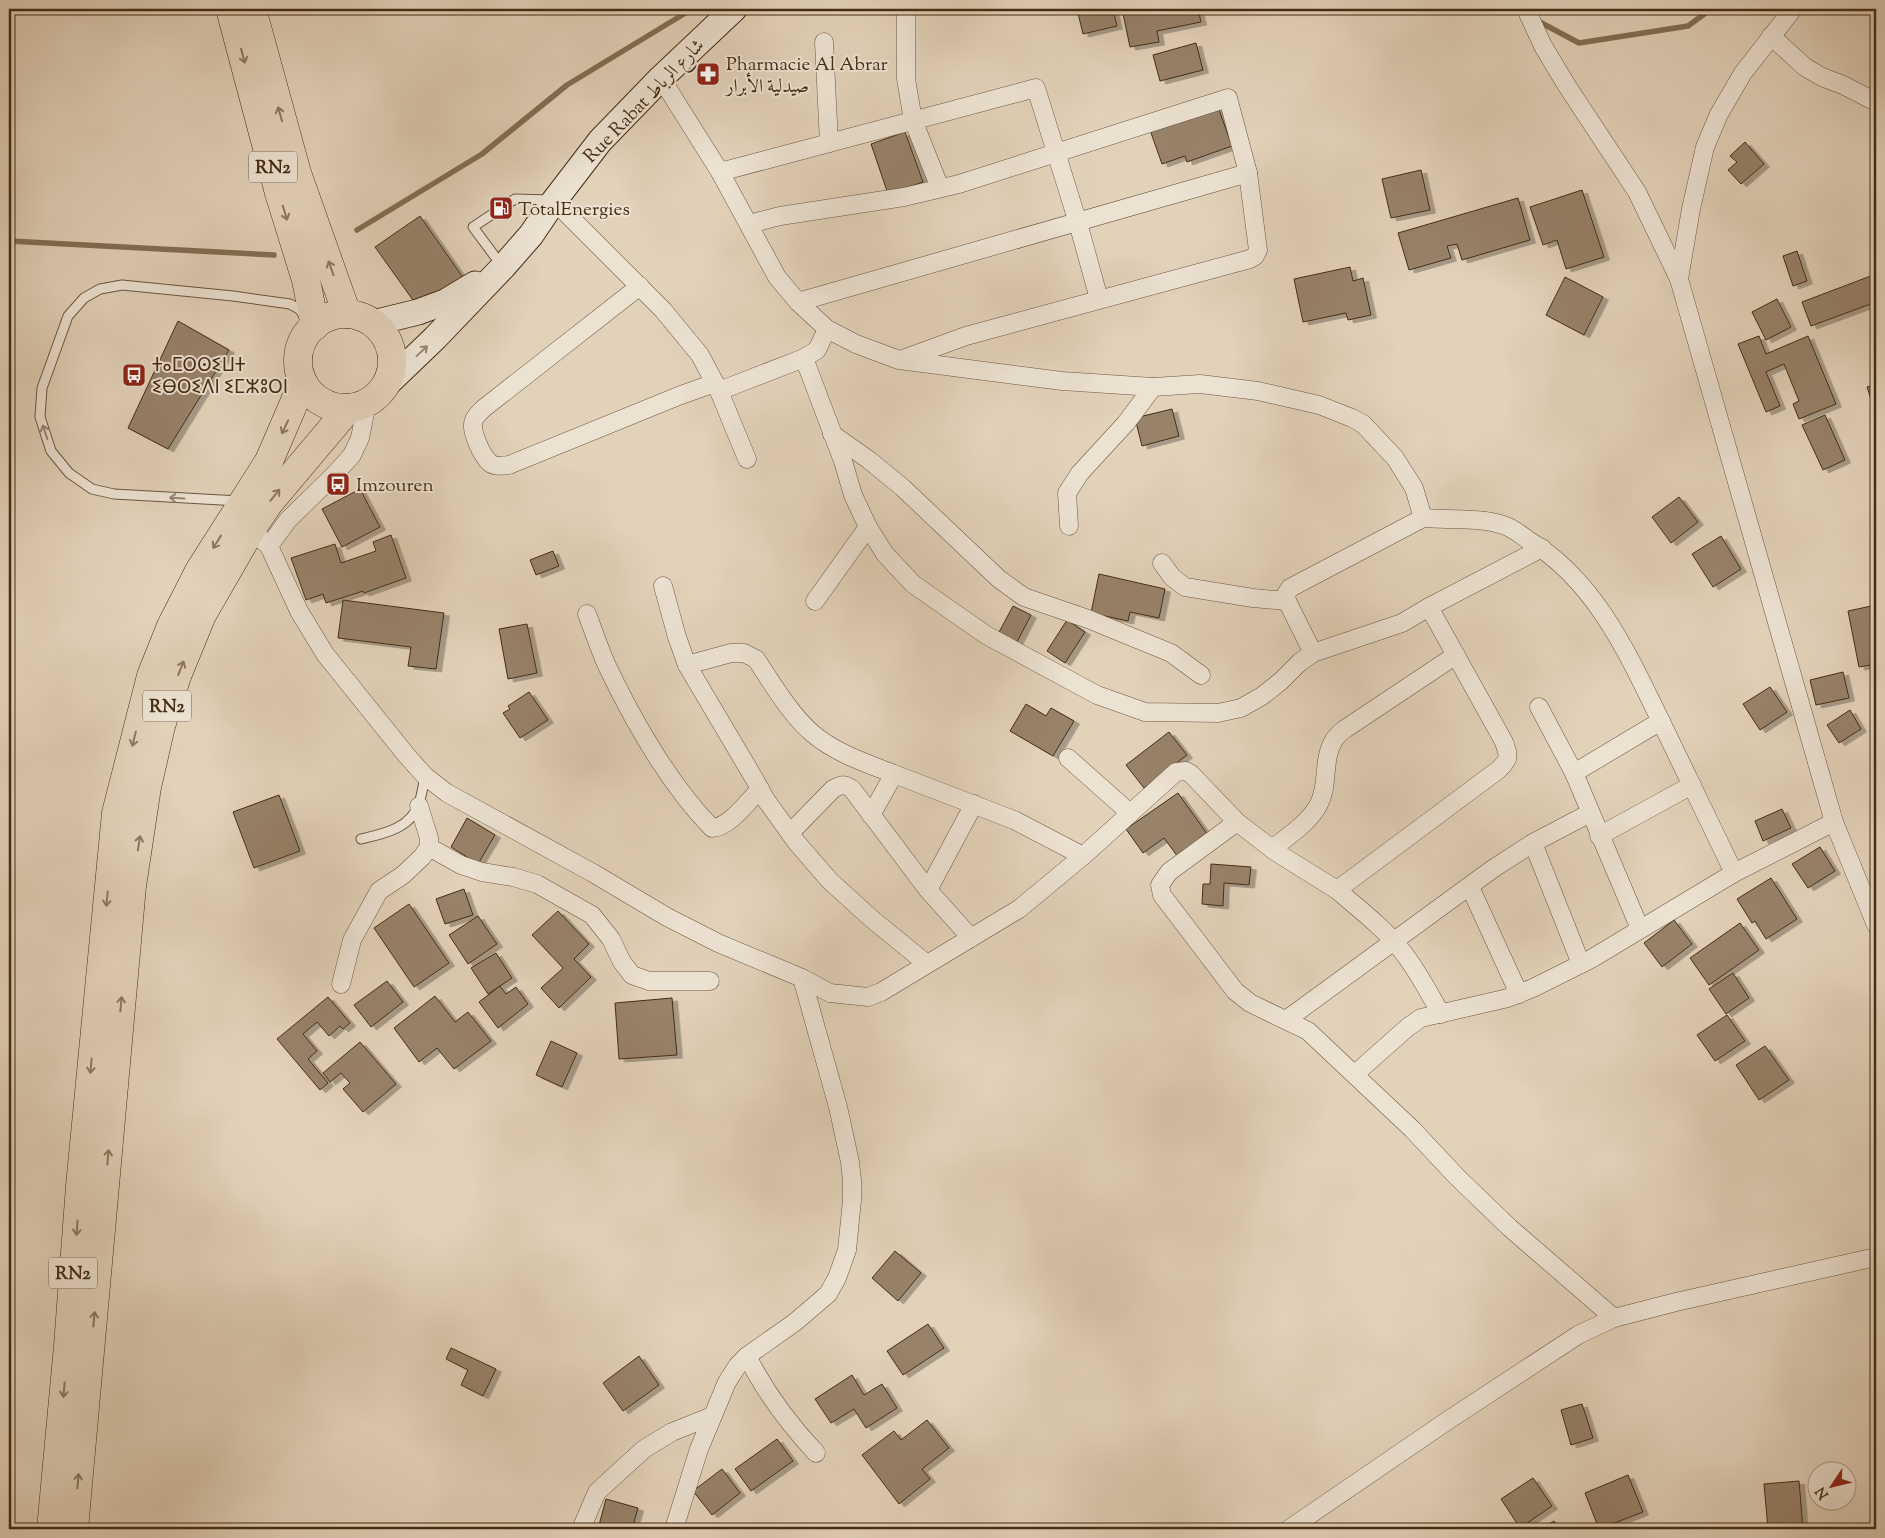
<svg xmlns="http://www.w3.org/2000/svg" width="1885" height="1538" viewBox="0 0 1885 1538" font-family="'Sorts Mill Goudy',Amiri,'Noto Sans Tifinagh',serif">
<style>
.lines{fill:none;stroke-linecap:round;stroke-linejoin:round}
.stream{stroke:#836e55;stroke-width:5.5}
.building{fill:#97826a;stroke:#452c13;filter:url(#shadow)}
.lane-casing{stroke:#6c563d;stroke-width:11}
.street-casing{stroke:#6c563d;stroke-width:19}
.secondary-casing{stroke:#452c13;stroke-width:27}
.highway-casing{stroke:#452c13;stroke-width:29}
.lane{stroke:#ece2d2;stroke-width:9}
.street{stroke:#ece2d2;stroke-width:18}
.secondary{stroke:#ece2d2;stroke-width:25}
.highway{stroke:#e2d2ba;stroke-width:28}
.oneway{stroke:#8c775e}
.oneway2{stroke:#988772}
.labels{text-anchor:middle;stroke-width:4;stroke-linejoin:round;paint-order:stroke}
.shield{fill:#ece2d2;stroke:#77634c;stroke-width:1}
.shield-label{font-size:18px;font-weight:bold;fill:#452c13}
.poi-label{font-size:19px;fill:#452c13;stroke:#ece2d2;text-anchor:start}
.street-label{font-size:19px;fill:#452c13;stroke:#ece2d2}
</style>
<defs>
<filter id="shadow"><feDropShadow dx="5.5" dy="3" stdDeviation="0" flood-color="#0004"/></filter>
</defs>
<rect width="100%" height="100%" fill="#e2d2ba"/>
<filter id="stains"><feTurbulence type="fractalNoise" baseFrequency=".004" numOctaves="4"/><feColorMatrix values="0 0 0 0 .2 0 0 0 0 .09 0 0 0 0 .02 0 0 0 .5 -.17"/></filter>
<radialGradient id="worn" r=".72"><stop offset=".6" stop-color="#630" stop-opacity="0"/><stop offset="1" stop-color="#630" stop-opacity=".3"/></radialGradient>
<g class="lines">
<g class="stream">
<polyline points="1536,20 1579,43 1688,26 1711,9"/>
<polyline points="357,230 482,154 567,85 692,9"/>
<polyline points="9,241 274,255"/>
</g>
</g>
<g class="building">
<polygon points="1077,9 1113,9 1117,26 1083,34"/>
<polygon points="1122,9 1198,9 1201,22 1157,31 1159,42 1130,47"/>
<polygon points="1196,43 1203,70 1160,81 1153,55"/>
<polygon points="1218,107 1232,146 1187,162 1185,156 1162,164 1150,130"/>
<polygon points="905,132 923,182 888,194 871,144"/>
<polygon points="1745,142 1764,164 1741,184 1728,170 1737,162 1730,156"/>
<polygon points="1421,170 1430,210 1391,218 1382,179"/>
<polygon points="1582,190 1604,257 1566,269 1557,240 1543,245 1530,207"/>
<polygon points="1518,198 1530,240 1462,260 1457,244 1447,246 1451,258 1409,270 1398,233"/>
<polygon points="420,216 464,279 420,310 375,247"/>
<polygon points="1797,251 1807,281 1793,286 1783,256"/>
<polygon points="1350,267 1353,281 1363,278 1371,315 1348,320 1346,313 1303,322 1294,279"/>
<polygon points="1876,274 1876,302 1811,326 1802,302"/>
<polygon points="1565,277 1603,297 1584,335 1546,315"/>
<polygon points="1777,299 1791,327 1766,340 1752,312"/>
<polygon points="178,321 229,350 168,449 128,428"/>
<polygon points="1759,336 1766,354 1808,336 1836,404 1799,419 1793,404 1799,401 1784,364 1766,372 1780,406 1766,412 1738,344"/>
<polygon points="1876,384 1876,414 1867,387"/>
<polygon points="1172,409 1179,436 1142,446 1135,418"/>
<polygon points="1825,415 1845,460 1823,470 1802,425"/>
<polygon points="360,489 380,527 342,547 322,509"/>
<polygon points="1679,497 1698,522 1671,543 1652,517"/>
<polygon points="391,535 406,578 364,593 363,591 326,603 323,594 306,600 291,558 335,544 341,563 376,551 373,542"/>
<polygon points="1721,536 1741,569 1713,587 1692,554"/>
<polygon points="553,551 559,566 536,575 530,560"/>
<polygon points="1099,574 1165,589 1159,618 1130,612 1128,621 1091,613"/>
<polygon points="343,600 444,613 436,669 408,666 411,647 338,638"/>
<polygon points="1876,605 1876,664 1859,667 1848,611"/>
<polygon points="1013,606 1031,615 1016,644 998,634"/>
<polygon points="1067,620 1085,632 1065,663 1047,651"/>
<polygon points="527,624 537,673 508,679 499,629"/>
<polygon points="1843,672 1849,698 1816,705 1810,680"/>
<polygon points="1770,687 1787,712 1760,730 1743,704"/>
<polygon points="529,692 548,720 520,738 503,713 510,709 508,706"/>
<polygon points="1026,704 1046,716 1051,708 1074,721 1053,756 1010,731"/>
<polygon points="1850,710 1861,729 1839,743 1827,725"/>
<polygon points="1169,732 1187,755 1144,788 1126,765"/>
<polygon points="1178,793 1208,835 1178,857 1164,838 1143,853 1126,829"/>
<polygon points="279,795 300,851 254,868 233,812"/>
<polygon points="1782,809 1791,828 1763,841 1755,821"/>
<polygon points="467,818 495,835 478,864 451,847"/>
<polygon points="1820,847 1835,871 1808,888 1792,864"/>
<polygon points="1211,864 1251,867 1249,885 1224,883 1223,906 1202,904 1203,884 1210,884"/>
<polygon points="1771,878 1797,919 1766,939 1755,921 1752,923 1737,899"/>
<polygon points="464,889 473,915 445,924 436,899"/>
<polygon points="409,904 449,963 414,987 374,928"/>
<polygon points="558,911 589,944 574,959 591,977 559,1008 541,988 563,968 532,935"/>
<polygon points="478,916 497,944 468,964 449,935"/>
<polygon points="1674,920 1692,944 1662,967 1644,943"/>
<polygon points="1740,923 1759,950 1709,985 1690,958"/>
<polygon points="496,953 512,978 488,994 471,968"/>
<polygon points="1733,973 1749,998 1726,1014 1709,989"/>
<polygon points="387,981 403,1002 371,1027 354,1005"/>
<polygon points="500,986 506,994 516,987 528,1004 498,1028 479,1002"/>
<polygon points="435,996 455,1022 468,1012 491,1041 454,1069 437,1048 419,1062 394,1028"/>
<polygon points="328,997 350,1023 343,1029 340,1026 329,1036 317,1022 303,1034 317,1051 308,1059 328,1083 320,1090 277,1039"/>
<polygon points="672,998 677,1055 619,1059 615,1003"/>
<polygon points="1727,1015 1745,1041 1715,1061 1697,1035"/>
<polygon points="551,1041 577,1053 562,1087 536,1075"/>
<polygon points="360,1042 396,1084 363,1112 343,1089 350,1083 341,1073 330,1082 323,1073"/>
<polygon points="1765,1046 1789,1080 1759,1100 1736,1065"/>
<polygon points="895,1251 921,1273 898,1301 872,1278"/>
<polygon points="928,1324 944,1348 903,1375 887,1351"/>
<polygon points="451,1348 496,1369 483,1396 461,1385 468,1370 446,1359"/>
<polygon points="639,1356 659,1385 623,1411 603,1383"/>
<polygon points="852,1375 864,1395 882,1384 897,1408 866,1428 854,1409 831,1423 815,1399"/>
<polygon points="1582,1404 1593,1438 1571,1445 1561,1410"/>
<polygon points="927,1420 949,1448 922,1469 930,1479 899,1504 862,1455 894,1431 901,1440"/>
<polygon points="777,1439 793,1461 751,1491 735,1469"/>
<polygon points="722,1469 740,1493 712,1515 693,1491"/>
<polygon points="1628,1475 1643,1512 1599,1529 1585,1493"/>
<polygon points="1533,1478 1552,1506 1520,1528 1501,1499"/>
<polygon points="1799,1481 1803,1529 1768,1529 1764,1484"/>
<polygon points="606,1499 638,1508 632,1529 598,1529"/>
<polygon points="1554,1521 1560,1529 1541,1529"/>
</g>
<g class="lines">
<g class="lane-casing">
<g id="lane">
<polyline points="502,266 473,227 515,199 551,200"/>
<polyline points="239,501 114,494 92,489 69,473 51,451 40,417 42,388 68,316 84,298 100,289 122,285 233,296 290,304 299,309 305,317"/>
<path d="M361 839C383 834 412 828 419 803 422 795 423 785 425 776"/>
</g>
</g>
<g class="street-casing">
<g id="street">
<polyline points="1526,9 1543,46 1567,86 1637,192 1679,279 1834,822 1876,925"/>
<polyline points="906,15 906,79 913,120 940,188"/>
<polyline points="1771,36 1805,67 1822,77 1843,85 1876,102"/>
<polyline points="824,42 829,143"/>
<path d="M661 78 720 172 777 277 798 302 827 329 856 344 899 360 1062 381 1153 387 1200 384 1258 391 1319 405 1352 418 1363 424 1395 458 1414 488 1423 518C1447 520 1484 517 1506 526 1514 529 1521 535 1528 540 1599 582 1632 663 1667 734 1689 780 1712 827 1734 873L1591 959 1533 988 1508 998 1421 1018 1408 1027 1355 1074"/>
<polyline points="720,172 1036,88 1078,223 1099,299"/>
<polyline points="554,201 663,310 700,355 719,391 747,459"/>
<polyline points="749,224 780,216 904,197 959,184 1228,98 1248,173"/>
<polyline points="1679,279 1691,209 1705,147 1719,114 1743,73 1793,9"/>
<path d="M640 286 484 408C481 411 476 415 474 420 469 429 482 456 490 463 495 467 503 466 509 465L681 395 715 383"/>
<polyline points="798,302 1248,173 1258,250 1255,256 1250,259 966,336 903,359"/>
<polyline points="804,358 843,461 853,495 868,527 885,554 913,584 986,635 1097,695 1145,712 1218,713 1241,708 1262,696 1281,681 1300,662 1313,653"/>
<polyline points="719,391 804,358 817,350 827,329"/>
<polyline points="832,434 869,460 903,488 999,579 1024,597 1088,619 1171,653 1201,675"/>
<polyline points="1423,518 1290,588 1286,594 1287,601 1313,653 1402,623 1429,607"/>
<polyline points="1069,526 1067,493 1080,473 1126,423 1153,387"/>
<path d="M251 530 269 546 299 611 325 654 407 756 425 776 447 793 593 873 667 917 718 943 802 978 830 993 868 997 881 992 1019 909 1083 856 1176 772 1186 771 1191 774 1237 822 1276 852 1337 890 1498 770C1510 759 1509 757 1504 742L1429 607 1542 548"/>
<polyline points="269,546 288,520 335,474 352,455 360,438 367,403"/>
<polyline points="1162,563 1172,577 1185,587 1253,598 1287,601"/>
<polyline points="663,586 677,637 687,665 755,780 766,800 797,843 830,881 873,920 927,964"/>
<polyline points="815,601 868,527"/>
<path d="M587 614C594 632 600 651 608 668 634 722 670 785 712 828 730 827 748 801 760 789"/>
<path d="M687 665 731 653H744L756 659C772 683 790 714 812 733 835 753 866 763 894 774"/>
<polyline points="1539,707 1574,773"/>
<polyline points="1068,758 1130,813"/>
<polyline points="871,815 894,774 1014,820 1083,856"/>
<polyline points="1237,822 1169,872 1160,885 1162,895 1235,991 1250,1003 1308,1031 1412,1129 1457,1177 1510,1228 1614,1318"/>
<path d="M790 833 833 789C841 785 844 783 852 789L928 890 971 938"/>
<polyline points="1599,836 1692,785"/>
<polyline points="1533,843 1581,964"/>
<polyline points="429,847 461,865 482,872 513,877 537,884 592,915 611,939 622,962 632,975 649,981 710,981"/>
<path d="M1272 849C1288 836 1309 823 1319 804 1329 785 1322 759 1334 740 1336 736 1341 732 1345 729L1456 655"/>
<polyline points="1734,873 1834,822"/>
<polyline points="1470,887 1519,994"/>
<polyline points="928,890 974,804"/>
<path d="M1337 890C1359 909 1384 928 1402 951 1418 971 1429 993 1441 1014"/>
<polyline points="1640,929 1574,773 1661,721"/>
<polyline points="341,984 352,940 379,891 403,875 422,857 429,847 429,838 419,806"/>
<polyline points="1286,1020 1494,868 1533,843 1590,813"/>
<path d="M747 1356C765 1392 789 1424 816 1453"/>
<polyline points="581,1529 597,1492 644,1449 672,1432 712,1416"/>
<polyline points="674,1529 699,1449 727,1382 738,1365 747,1356 794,1323 828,1294 837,1278 847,1250 852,1200 852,1181 850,1162 838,1107 802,978"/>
<polyline points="1289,1529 1447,1421 1578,1335 1614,1318 1676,1302 1876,1257"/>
</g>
</g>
<g class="secondary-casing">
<g id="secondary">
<polyline points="373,323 418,312 445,302 475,284"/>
<polyline points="387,384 435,338 503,267 531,235 554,201 600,141 661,78 734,9"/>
</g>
</g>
<g class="highway-casing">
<g id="highway">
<polyline points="230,9 279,193 306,280 315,326"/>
<polyline points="252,9 297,173 347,314"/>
<circle cx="345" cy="361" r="47"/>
<polyline points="51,1529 68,1346 80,1186 116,813 151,676 171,626 199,571 269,461 303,382"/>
<polyline points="74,1529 132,886 147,787 161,726 177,676 202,615 251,530 269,503 349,408"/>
</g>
</g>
<use href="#lane" class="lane"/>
<use href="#street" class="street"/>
<use href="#secondary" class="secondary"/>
<use href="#highway" class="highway"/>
</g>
<defs><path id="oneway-shaft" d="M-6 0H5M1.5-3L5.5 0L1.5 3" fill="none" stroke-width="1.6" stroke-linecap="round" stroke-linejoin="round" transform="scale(1.25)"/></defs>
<g class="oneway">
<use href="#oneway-shaft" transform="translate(243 56) rotate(75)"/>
<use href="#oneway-shaft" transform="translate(280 114) rotate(-106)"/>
<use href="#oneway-shaft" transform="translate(285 213) rotate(73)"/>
<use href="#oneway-shaft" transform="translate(331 268) rotate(-110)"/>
<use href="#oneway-shaft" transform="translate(285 427) rotate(115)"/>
<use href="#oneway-shaft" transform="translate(275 495) rotate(-51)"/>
<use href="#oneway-shaft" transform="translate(217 542) rotate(122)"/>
<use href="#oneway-shaft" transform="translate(181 668) rotate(-68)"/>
<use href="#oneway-shaft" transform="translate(134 739) rotate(104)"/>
<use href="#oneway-shaft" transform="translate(139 843) rotate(-81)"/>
<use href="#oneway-shaft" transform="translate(107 899) rotate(96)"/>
<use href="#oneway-shaft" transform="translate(121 1004) rotate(-85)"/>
<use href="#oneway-shaft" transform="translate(91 1066) rotate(95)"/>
<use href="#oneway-shaft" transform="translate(108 1157) rotate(-85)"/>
<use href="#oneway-shaft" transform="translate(77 1228) rotate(94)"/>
<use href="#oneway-shaft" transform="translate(94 1319) rotate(-85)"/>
<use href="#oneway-shaft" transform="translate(64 1390) rotate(95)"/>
<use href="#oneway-shaft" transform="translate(78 1481) rotate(-85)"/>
</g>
<g class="oneway2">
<use href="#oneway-shaft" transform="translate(422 351) rotate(-43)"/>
<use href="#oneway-shaft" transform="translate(45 432) rotate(-108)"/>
<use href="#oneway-shaft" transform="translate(177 498) rotate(-177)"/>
</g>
<defs>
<g id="pharmacy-square" transform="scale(1.25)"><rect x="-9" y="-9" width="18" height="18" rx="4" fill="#8f2418" stroke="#ece2d2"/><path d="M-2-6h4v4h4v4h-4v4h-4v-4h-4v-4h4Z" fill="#fff"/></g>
<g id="fuel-square" transform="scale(1.25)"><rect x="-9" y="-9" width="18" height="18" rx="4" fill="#8f2418" stroke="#ece2d2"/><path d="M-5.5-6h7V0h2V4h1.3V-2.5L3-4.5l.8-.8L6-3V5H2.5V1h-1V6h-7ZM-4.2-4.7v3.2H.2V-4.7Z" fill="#fff"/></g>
<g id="bus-square" transform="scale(1.25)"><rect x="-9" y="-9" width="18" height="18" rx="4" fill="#8f2418" stroke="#ece2d2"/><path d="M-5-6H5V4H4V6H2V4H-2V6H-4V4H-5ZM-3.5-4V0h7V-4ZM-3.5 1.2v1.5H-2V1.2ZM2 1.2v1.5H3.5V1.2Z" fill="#fff"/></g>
</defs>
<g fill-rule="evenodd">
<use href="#pharmacy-square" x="708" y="74"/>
<use href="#fuel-square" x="501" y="208"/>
<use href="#bus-square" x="134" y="375"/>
<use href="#bus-square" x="338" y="484"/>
</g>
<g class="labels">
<g class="shield">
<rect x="249" y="151.5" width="48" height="31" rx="4"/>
<rect x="143" y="690.5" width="48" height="31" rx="4"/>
<rect x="49" y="1257.5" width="48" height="31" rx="4"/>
</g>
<g class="shield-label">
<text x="273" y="173">RN2</text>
<text x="167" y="712">RN2</text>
<text x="73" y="1279">RN2</text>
</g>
<g class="poi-label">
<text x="726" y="70">Pharmacie Al Abrar<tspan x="726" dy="22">صيدلية الأبرار</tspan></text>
<text x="518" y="215">TotalEnergies</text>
<text x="152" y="371">ⵜⴰⵎⵔⵙⵉⵡⵜ<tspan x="152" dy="22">ⵉⴱⵔⵉⴷⵏ ⵉⵎⵣⵓⵔⵏ</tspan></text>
<text x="356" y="491">Imzouren</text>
</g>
<g class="street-label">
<text transform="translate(643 100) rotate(-46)" y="7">Rue Rabat شارع الرباط</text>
</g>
</g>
<rect width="1885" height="1538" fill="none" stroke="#e2d2ba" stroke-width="30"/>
<rect x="10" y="10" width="1865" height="1518" fill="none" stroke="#452c13" stroke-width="2.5"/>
<rect x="15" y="15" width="1855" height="1508" fill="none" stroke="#452c13"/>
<g transform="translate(1832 1486) rotate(235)"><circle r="24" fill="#ece2d2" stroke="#a99986"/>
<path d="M0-4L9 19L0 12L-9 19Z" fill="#8f2418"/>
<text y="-8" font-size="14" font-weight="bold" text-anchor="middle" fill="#452c13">N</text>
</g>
<rect width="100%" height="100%" filter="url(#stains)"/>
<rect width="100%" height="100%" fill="url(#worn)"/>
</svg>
